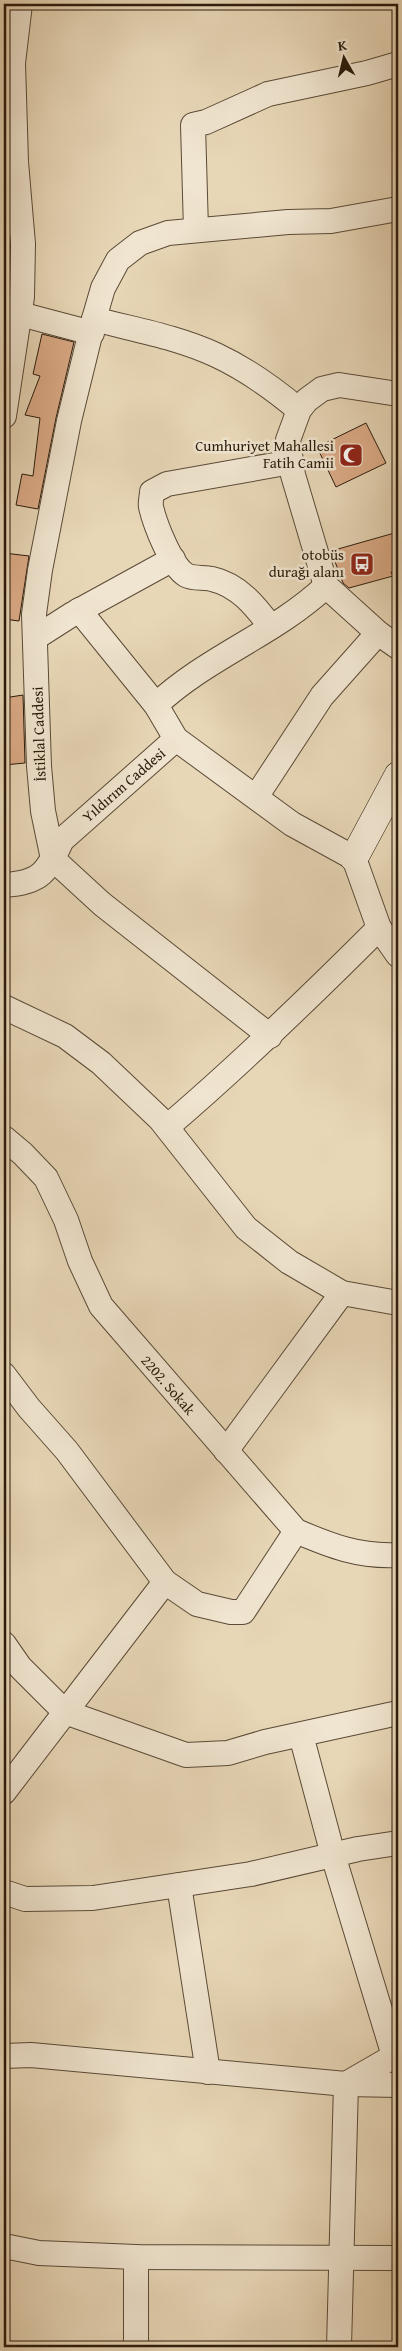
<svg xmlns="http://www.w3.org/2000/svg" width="402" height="2351" viewBox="0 0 402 2351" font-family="'Gentium Book Plus',serif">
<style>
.building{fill:#dbab87;stroke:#2a1b0c}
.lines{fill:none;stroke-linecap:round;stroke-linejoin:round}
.street-casing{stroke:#5a4a37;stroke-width:26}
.secondary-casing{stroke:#2a1b0c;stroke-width:29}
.street{stroke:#f0e5d0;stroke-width:24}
.secondary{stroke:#f0e5d0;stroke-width:28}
.labels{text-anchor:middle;stroke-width:5;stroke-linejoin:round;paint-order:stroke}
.poi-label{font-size:15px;fill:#2a1b0c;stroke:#f0e5d0;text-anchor:end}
.street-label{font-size:15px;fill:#2a1b0c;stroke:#f0e5d0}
</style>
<rect width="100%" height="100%" fill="#e8d7b7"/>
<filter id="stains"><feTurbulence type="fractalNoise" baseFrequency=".004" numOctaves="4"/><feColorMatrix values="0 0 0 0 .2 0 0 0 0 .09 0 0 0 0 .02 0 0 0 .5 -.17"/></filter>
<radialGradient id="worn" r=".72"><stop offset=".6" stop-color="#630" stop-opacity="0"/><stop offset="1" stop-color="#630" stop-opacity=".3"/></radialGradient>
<g class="building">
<polygon points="42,334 74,342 56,418 38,509 16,505 22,474 33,476 40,418 25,415 40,376 33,374"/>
<polygon points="366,423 386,463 336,487 317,447"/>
<polygon points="398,532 398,571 391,572 393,576 349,588 343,583 331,551"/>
<polygon points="4,553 29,556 19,621 4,619"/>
<polygon points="23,695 25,763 4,765 4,698"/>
</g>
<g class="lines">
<g class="street-casing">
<g id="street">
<polyline points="196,230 193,125 206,122 268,94 367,73 398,64"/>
<polyline points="20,314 92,333"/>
<path d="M94 319C135 330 178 337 216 355 246 369 274 389 299 410"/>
<polyline points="398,394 339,385 322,389 307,400 299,410 288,440 293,475 326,586 378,633 398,647"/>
<polyline points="4,416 22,297 23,244 16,162 13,63 20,4"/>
<polyline points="79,610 156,705 176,739 292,824 354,858 379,928 398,955"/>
<path d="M271 627C256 607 239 585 212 579 204 577 193 579 186 575 171 566 155 524 151 507 150 502 152 496 152 492L167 484 291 462"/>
<polyline points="35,638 71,615 173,559"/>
<path d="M156 705C207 657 275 634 326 586"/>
<polyline points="256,797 322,696 378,633"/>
<path d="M4 885C41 883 47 872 62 840L176 739"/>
<polyline points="4,1007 65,1036 101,1063 160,1119 246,1228 289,1262 342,1293 398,1303"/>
<polyline points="270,1036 102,904 53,859 43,811 39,766 34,614 40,570 69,421 94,319 103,288 118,260 140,243 168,233 288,222 331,221 398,209"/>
<path d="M167 1127C241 1064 310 997 379 928"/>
<path d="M4 1138 23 1154 46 1178 66 1220 80 1261 101 1306 296 1531C331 1546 359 1557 398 1555"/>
<polyline points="4,1375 29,1408 67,1451 165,1582 197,1604 231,1612 243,1612 296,1531"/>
<polyline points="226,1451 342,1293"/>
<polyline points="4,1644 20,1667 65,1712 186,1755 228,1753 265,1742 398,1713"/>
<polyline points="301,1735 333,1855 394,2056"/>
<polyline points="4,1792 165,1582"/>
<polyline points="179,1885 208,2072"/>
<polyline points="4,1892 25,1899 93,1898 251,1874 358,1849 398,1843"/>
<polyline points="4,2056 31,2055 346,2084 398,2085"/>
<polyline points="346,2084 398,2054"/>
<polyline points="4,2246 39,2253 136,2257 398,2258"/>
<polyline points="136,2257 136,2347"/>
<polyline points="339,2347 346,2084"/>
</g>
</g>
<g class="secondary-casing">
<polyline id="secondary" points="354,858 398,776"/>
</g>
<use href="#street" class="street"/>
<use href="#secondary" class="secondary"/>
</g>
<defs>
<g id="mosque-square" transform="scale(1.25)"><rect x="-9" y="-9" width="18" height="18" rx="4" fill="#8f2418" stroke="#f0e5d0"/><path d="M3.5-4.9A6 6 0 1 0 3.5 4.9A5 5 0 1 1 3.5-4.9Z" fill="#fff"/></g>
<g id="bus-square" transform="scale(1.25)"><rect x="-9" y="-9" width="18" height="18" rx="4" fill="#8f2418" stroke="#f0e5d0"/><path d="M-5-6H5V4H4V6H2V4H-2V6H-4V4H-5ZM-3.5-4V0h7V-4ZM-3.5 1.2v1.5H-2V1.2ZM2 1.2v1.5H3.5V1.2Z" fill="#fff"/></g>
</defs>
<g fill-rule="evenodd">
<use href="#mosque-square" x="351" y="455"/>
<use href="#bus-square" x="362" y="564"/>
</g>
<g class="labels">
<g class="poi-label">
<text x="334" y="451">Cumhuriyet Mahallesi<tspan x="334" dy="17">Fatih Camii</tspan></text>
<text x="344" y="560">otobüs<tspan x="344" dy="17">durağı alanı</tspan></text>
</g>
<g class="street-label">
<text transform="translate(39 734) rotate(-92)" y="5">İstiklal Caddesi</text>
<text transform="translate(124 785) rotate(-41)" y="5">Yıldırım Caddesi</text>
<text transform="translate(168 1385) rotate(49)" y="5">2202. Sokak</text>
</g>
</g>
<rect width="402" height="2351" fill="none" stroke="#e8d7b7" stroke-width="20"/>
<rect x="5" y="5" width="392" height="2341" fill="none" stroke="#2a1b0c" stroke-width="2.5"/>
<rect x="10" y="10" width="382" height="2331" fill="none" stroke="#2a1b0c"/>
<g transform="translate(344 58) rotate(352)" stroke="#f0e5d0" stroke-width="4" paint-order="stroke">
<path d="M0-4L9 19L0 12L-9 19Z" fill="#2a1b0c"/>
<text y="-8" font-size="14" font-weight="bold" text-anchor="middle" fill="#2a1b0c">K</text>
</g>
<rect width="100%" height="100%" filter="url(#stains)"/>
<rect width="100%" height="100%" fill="url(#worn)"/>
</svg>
